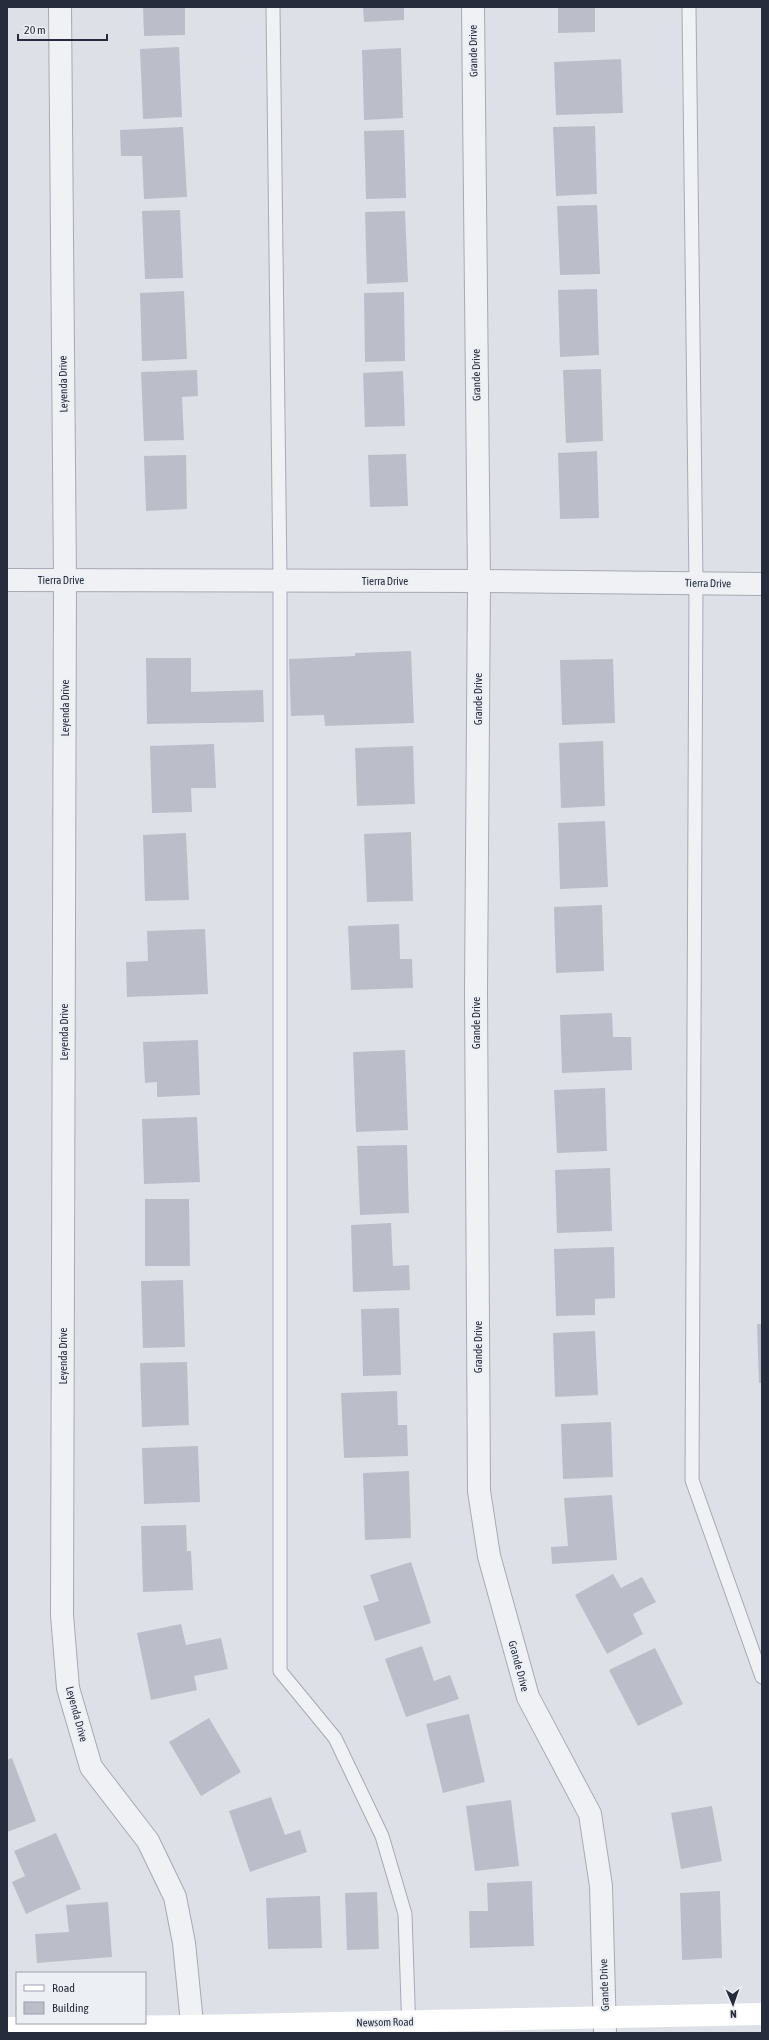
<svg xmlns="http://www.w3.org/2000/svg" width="769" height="2040" viewBox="0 0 769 2040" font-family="'Asap Condensed',sans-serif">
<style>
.building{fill:#bbbec9}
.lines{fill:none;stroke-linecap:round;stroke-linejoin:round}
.lane-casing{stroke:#a6aab4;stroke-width:15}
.street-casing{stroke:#a6aab4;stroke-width:24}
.lane{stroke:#f0f1f5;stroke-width:13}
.street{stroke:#f0f1f5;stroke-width:22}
.secondary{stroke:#fff;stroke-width:22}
.labels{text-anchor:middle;stroke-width:4;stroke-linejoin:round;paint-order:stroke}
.street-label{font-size:11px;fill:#272c3d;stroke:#eceff4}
</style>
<rect width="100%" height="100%" fill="#dde0e7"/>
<g class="building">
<polygon points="143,7 185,7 185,35 144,36"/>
<polygon points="363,7 404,7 404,20 364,22"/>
<polygon points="558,7 595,7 595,32 558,33"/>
<polygon points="179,47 182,117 143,119 140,49"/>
<polygon points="401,48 403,118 364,120 362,50"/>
<polygon points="621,59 623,113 556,115 554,62"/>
<polygon points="595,126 597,194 556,196 553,127"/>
<polygon points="183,127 187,197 144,199 142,156 121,156 120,130"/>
<polygon points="404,130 406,198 366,199 364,131"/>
<polygon points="597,205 600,274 560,275 557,206"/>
<polygon points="180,210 183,278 145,279 142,211"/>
<polygon points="405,211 408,282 367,284 365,212"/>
<polygon points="597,289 599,355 560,357 558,290"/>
<polygon points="184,291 187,359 142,361 140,293"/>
<polygon points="404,292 405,361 365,362 364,293"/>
<polygon points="601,369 603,441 566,443 563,370"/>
<polygon points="197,370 198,396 182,397 184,440 144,441 141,372"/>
<polygon points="403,371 405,426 365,427 363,373"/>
<polygon points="597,451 599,518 560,519 558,453"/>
<polygon points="406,454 408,506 370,507 368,455"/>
<polygon points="186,455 187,509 146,511 144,456"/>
<polygon points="411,651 414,723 325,726 324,715 291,716 289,659 355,656 355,653"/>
<polygon points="146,658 191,658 191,692 263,690 264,722 147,724"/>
<polygon points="613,659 615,723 562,725 560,660"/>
<polygon points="603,741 605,806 561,808 559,743"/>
<polygon points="214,744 216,788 191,788 192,812 152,813 150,746"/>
<polygon points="413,746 415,804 357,806 355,748"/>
<polygon points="605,821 608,887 560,889 558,823"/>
<polygon points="411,832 413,901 367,902 364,834"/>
<polygon points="186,833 189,900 145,901 143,835"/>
<polygon points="602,905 604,971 556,973 554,907"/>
<polygon points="399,924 400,959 412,959 413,988 351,990 348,926"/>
<polygon points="205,929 208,994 127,997 126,962 148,961 147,931"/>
<polygon points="612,1013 613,1037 631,1037 632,1070 562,1073 560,1015"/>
<polygon points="198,1040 200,1095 157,1097 157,1082 145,1083 143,1042"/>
<polygon points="405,1050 408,1130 356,1132 353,1052"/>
<polygon points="605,1088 607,1151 557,1153 554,1090"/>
<polygon points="197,1117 200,1182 144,1184 142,1119"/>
<polygon points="407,1145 409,1213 360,1215 357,1146"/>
<polygon points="610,1168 612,1231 557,1233 555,1170"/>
<polygon points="145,1199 189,1199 190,1266 145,1266"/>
<polygon points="391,1223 393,1266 409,1265 410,1290 353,1292 351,1225"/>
<polygon points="614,1247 615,1298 595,1299 595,1315 556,1316 554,1249"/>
<polygon points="183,1280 185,1347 143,1348 141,1281"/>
<polygon points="399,1308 401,1375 363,1376 361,1309"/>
<polygon points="757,1324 762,1324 762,1383 759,1383"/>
<polygon points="595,1331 598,1395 555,1397 553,1333"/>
<polygon points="187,1362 189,1425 142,1427 140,1363"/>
<polygon points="397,1391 398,1425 407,1425 408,1456 344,1458 341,1393"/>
<polygon points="611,1422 613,1477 563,1479 561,1424"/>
<polygon points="198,1446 200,1502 144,1504 142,1448"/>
<polygon points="409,1471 411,1538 365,1540 363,1473"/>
<polygon points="612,1495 617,1560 552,1564 551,1547 568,1546 564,1498"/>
<polygon points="186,1525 187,1551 191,1551 193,1590 143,1592 141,1526"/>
<polygon points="411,1562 431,1623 375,1641 363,1606 379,1601 370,1575"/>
<polygon points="613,1574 621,1588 642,1577 656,1602 633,1614 643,1634 607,1654 575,1595"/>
<polygon points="181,1624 186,1645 221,1638 228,1669 194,1676 197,1690 151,1700 137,1633"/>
<polygon points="422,1646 434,1681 450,1675 459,1699 406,1717 385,1659"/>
<polygon points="655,1648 683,1704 638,1726 609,1670"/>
<polygon points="469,1714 485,1782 443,1793 426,1724"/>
<polygon points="209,1718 241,1772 201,1796 169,1742"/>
<polygon points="12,1758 36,1821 7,1832 7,1760"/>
<polygon points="271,1797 285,1835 300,1830 307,1852 250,1872 229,1811"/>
<polygon points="511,1800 519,1866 475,1871 466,1806"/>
<polygon points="712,1806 722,1861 681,1869 671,1813"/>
<polygon points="56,1833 81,1889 26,1914 12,1882 25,1876 14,1851"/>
<polygon points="532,1881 534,1946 470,1948 469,1911 488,1911 487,1883"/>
<polygon points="720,1891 722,1958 682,1960 680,1893"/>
<polygon points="377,1892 379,1949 347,1950 345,1893"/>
<polygon points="320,1896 322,1948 268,1949 266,1898"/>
<polygon points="108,1902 112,1957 37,1963 35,1934 69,1932 66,1905"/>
</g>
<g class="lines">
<g class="lane-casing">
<g id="lane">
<polyline points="273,7 280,580 280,1671 335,1738 382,1836 405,1914 409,2033"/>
<polyline points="689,7 696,583 692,1480 762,1677"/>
</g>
</g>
<g class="street-casing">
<g id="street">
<polyline points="60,7 65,580 62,1615 68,1688 91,1767 148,1841 175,1897 184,1943 193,2033"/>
<polyline points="473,7 479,581 476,992 479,1491 489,1556 528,1697 590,1814 601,1886 605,2033"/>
<polyline points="7,580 479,581 762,584"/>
</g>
</g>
<use href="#lane" class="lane"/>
<use href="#street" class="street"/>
<polyline class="secondary" points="7,2028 192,2026 762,2014"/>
</g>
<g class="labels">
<g class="street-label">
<text transform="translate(473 51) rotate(-91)" y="4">Grande Drive</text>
<text transform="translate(476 375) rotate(-91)" y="4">Grande Drive</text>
<text transform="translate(63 384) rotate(-91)" y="4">Leyenda Drive</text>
<text x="61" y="584">Tierra Drive</text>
<text x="385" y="585">Tierra Drive</text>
<text transform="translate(708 583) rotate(1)" y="4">Tierra Drive</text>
<text transform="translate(478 699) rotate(-90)" y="4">Grande Drive</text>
<text transform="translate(65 708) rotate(-90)" y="4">Leyenda Drive</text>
<text transform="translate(476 1023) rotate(-90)" y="4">Grande Drive</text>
<text transform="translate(64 1032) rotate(-90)" y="4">Leyenda Drive</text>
<text transform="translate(478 1347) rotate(-90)" y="4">Grande Drive</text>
<text transform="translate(63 1356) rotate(-90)" y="4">Leyenda Drive</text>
<text transform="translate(519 1666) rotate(75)" y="4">Grande Drive</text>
<text transform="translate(77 1714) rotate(75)" y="4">Leyenda Drive</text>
<text transform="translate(604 1985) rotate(-92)" y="4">Grande Drive</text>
<text transform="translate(385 2022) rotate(-1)" y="4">Newsom Road</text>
</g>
</g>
<rect width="769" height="2040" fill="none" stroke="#272c3d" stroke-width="16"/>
<rect x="16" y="1972" width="130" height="52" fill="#eceff4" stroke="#9da1ab"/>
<rect x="24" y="1985" width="20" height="6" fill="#ffffff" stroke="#9da1ab"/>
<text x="52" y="1992" font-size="12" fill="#272c3d">Road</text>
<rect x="24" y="2002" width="20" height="12" fill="#bbbec9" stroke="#9da1ab"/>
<text x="52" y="2012" font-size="12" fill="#272c3d">Building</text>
<g transform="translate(733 2004) rotate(178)" stroke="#eceff4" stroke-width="3" paint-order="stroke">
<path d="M0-3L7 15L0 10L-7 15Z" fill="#272c3d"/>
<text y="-6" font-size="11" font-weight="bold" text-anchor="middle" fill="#272c3d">N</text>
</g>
<path d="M18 34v6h89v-6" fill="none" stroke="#272c3d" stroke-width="2"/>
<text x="24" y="34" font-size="12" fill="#272c3d" stroke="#eceff4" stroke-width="3" paint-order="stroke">20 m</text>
</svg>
